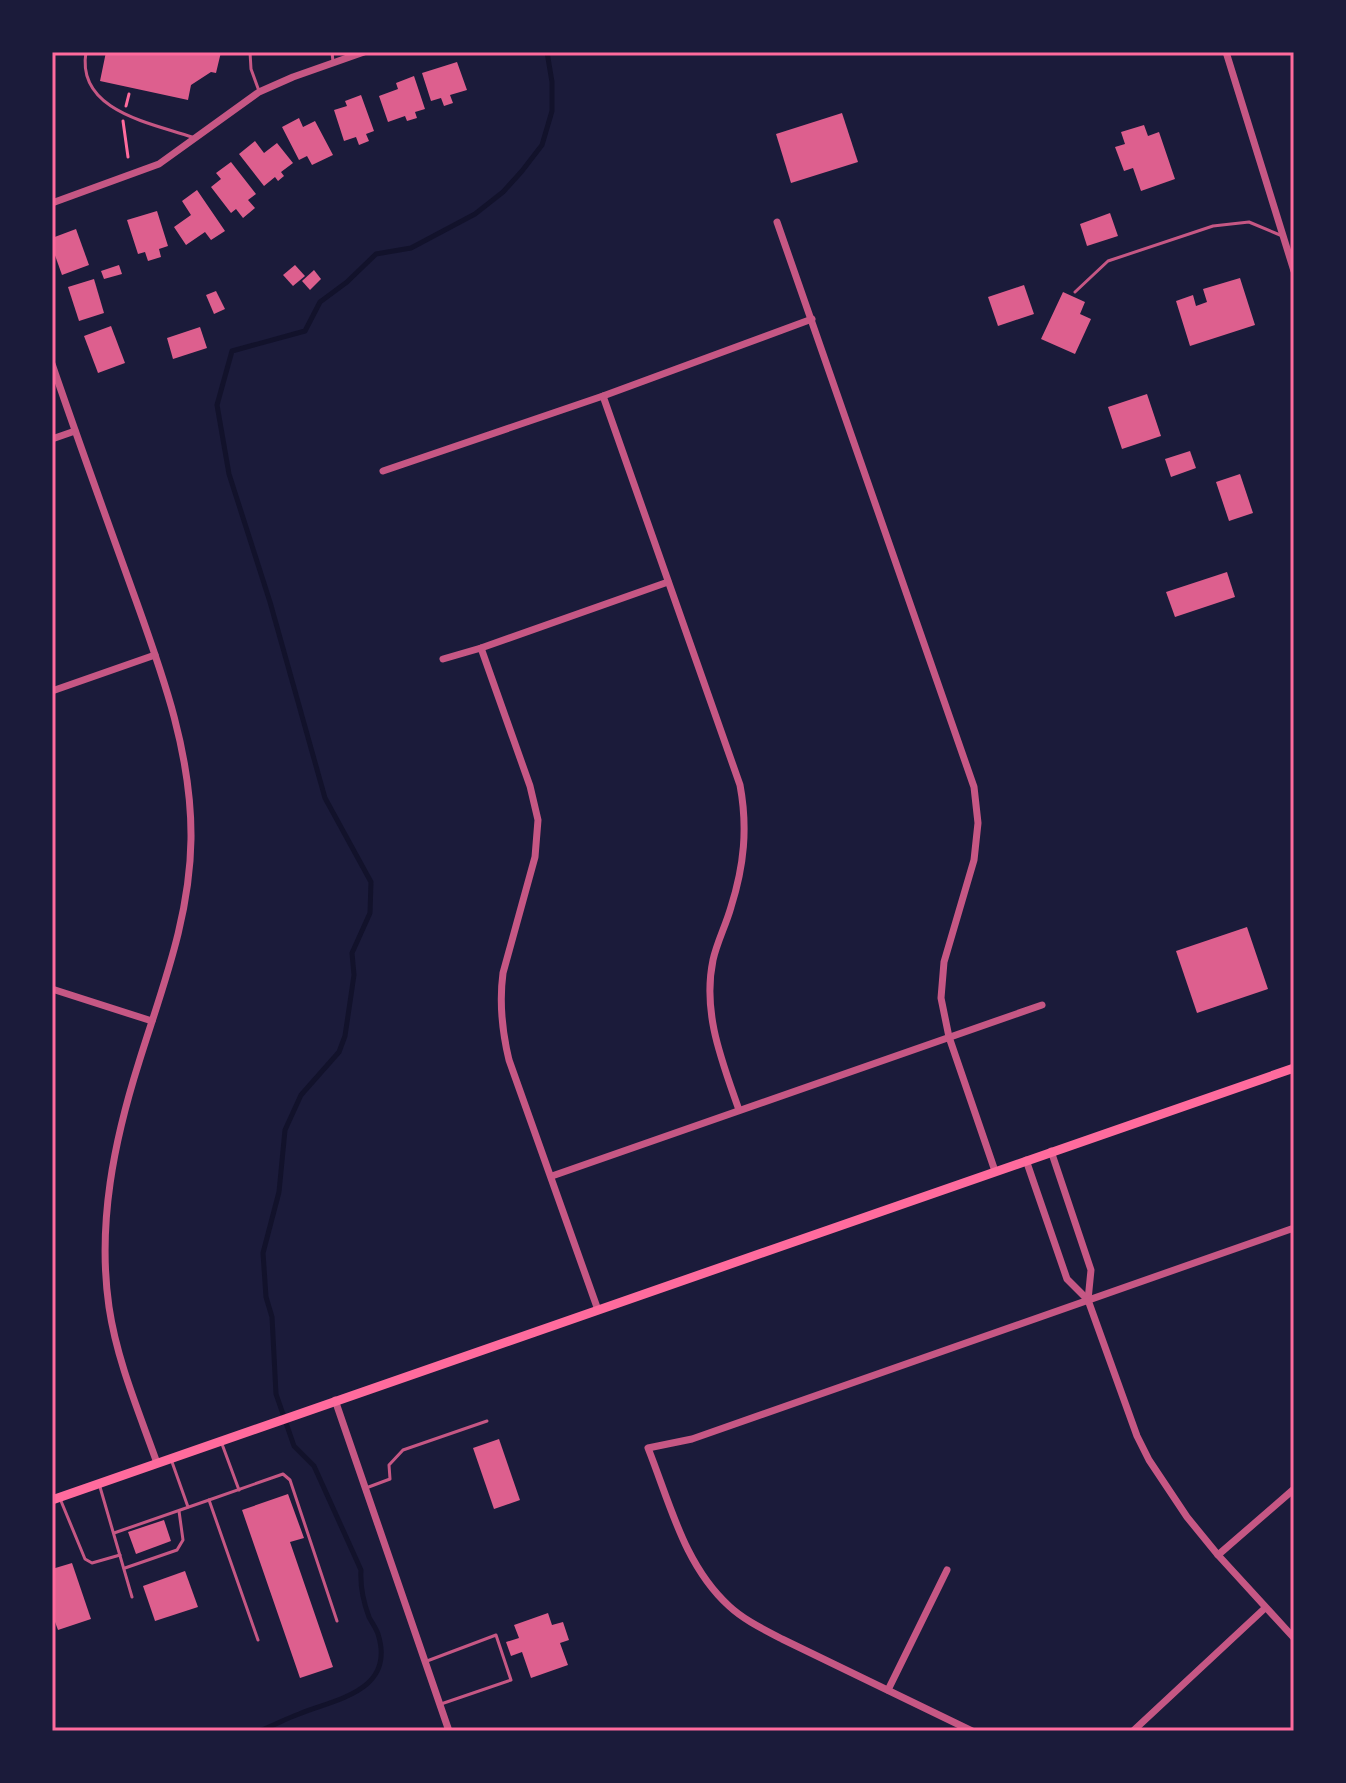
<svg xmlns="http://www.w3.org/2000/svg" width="1346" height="1783" viewBox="0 0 1346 1783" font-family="Literata,serif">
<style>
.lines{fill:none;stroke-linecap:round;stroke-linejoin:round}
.stream{stroke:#12122b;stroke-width:5}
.building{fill:#dd5f8e}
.path{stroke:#ff6b9d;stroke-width:3}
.service{stroke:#c65784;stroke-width:3}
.minor{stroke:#c65784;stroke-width:7}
.secondary{stroke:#ff6b9d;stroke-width:9}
.neatline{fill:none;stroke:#ff6b9d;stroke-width:3}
</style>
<rect width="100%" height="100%" fill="#1b1b3a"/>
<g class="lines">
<path class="stream" d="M259 1731C273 1726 285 1719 299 1714 336 1699 396 1691 378 1634 376 1628 372 1623 369 1617 363 1601 360 1587 361 1570L314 1466 294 1446 276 1394 272 1317 266 1297 263 1253 279 1192 285 1130 301 1095 339 1052 345 1036 354 975 352 953 370 913 371 882 325 798 270 602 229 474 217 405 232 351 305 331 320 302 347 282 376 254 411 248 475 214 503 192 522 171 542 145 552 111V82L547 52"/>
</g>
<g class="building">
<polygon points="106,52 221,52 216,73 211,72 191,85 188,100 100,81"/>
<polygon points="457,62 467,90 450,95 453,103 444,106 441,98 431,101 422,73"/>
<polygon points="414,76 425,109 415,112 417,118 407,121 405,116 388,122 379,96 398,89 396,83"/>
<polygon points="361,95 374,131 366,134 369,141 359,145 356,137 344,141 334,110 347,106 345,101"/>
<polygon points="842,113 858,162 791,183 776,134"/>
<polygon points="299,118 303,127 315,121 333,155 312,165 307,156 299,160 282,127"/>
<polygon points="1144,125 1148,136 1159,132 1175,179 1141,191 1133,168 1124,171 1115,147 1125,144 1121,132"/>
<polygon points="255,141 264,153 277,143 293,163 281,172 284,176 278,181 275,177 264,186 239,154"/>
<polygon points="231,162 256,194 248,200 255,208 243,218 236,209 231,213 211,187 221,179 216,173"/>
<polygon points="197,190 225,231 211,240 205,232 186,245 174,227 191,215 182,201"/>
<polygon points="157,211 168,246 159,249 161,257 148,261 145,252 138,254 127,220"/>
<polygon points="1110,213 1118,236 1087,246 1080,224"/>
<polygon points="76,229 89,265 62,275 52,247 52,238"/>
<polygon points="119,265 122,274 104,279 101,271"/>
<polygon points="295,265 305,276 293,286 283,275"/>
<polygon points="314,270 321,279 310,290 302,281"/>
<polygon points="1240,278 1255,325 1190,346 1176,301 1193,295 1196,306 1207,302 1203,289"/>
<polygon points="94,279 104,313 79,321 68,287"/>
<polygon points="1024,285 1034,314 998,326 988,297"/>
<polygon points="216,291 225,309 214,314 206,295"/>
<polygon points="1063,292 1085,302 1080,314 1091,319 1075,354 1041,339"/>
<polygon points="111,326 125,363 98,373 84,336"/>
<polygon points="200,327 207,348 173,359 167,338"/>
<polygon points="1147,394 1161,436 1122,449 1108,407"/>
<polygon points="1190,451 1196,468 1171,477 1165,459"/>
<polygon points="1240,474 1253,513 1229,521 1216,482"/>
<polygon points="1227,572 1235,597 1175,617 1166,592"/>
<polygon points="1247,927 1268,989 1197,1013 1176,951"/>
<polygon points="499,1439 520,1500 494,1509 473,1448"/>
<polygon points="288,1494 304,1538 290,1542 333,1667 300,1678 242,1510"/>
<polygon points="164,1520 171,1541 136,1554 128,1532"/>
<polygon points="72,1563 91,1619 58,1630 52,1614 52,1569"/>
<polygon points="185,1571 198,1607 155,1621 143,1586"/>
<polygon points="548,1613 552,1625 563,1622 569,1640 560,1643 568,1665 531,1678 522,1652 511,1656 506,1642 519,1638 514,1625"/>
</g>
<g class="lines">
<g class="path">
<polyline points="126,106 129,94"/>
<polyline points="123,121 128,157"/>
</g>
<g class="service">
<path d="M86 52C76 111 151 123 192 137"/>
<polyline points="250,52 251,69 259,91"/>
<polyline points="332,52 333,62"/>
<polyline points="1075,292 1108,261 1213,226 1249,222 1280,235"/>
<polyline points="222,1444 239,1490"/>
<polyline points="172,1462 188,1507"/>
<polyline points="100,1487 132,1597"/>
<polyline points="366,1488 390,1479 389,1465 403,1450 487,1421"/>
<polyline points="61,1501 85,1559 92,1563 120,1555"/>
<polyline points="114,1533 209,1500"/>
<polyline points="125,1568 177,1550 183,1540 179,1511"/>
<polyline points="258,1640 209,1500 283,1474 290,1480 337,1621"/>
<polyline points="427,1661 496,1635 511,1680 441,1704"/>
</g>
<g class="minor">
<polyline points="1226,52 1294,271"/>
<polyline points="52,203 159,164 259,92 293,77 364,52"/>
<polyline points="777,222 974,787 978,823 974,860 944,962 941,998 949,1037 995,1171"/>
<path d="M52 364C77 437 103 509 129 581 159 665 192 749 191 839 190 918 162 988 139 1062 114 1141 97 1224 109 1307 117 1361 139 1412 157 1463"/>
<path d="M603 396 740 785C748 828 744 866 731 907 726 925 717 942 713 960 702 1013 722 1061 739 1110"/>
<polyline points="52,439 75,431"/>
<polyline points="383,471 603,396 812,319"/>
<path d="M481 648 530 786 538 820 535 857 503 973C499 1003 502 1031 509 1060L598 1310"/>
<polyline points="443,659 481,648 668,582"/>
<polyline points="52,691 155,655"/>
<polyline points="52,989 152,1021"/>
<polyline points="1051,1151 1091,1270 1088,1300"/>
<polyline points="1026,1160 1067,1279 1088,1300 1137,1436 1149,1460 1187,1517 1218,1555 1294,1638"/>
<polyline points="552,1176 1042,1005"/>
<polyline points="335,1400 449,1731"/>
<polyline points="1218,1555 1294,1489"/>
<polyline points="888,1690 947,1570"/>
<path d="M972 1731 782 1639C763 1629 744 1620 729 1606 684 1565 670 1503 648 1448L692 1439 1294 1228"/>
<polyline points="1133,1731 1264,1609"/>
</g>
<polyline class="secondary" points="52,1500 1294,1068"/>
</g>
<rect width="1346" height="1783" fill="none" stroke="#1b1b3a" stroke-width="108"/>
<rect x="54" y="54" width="1238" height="1675" class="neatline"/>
</svg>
